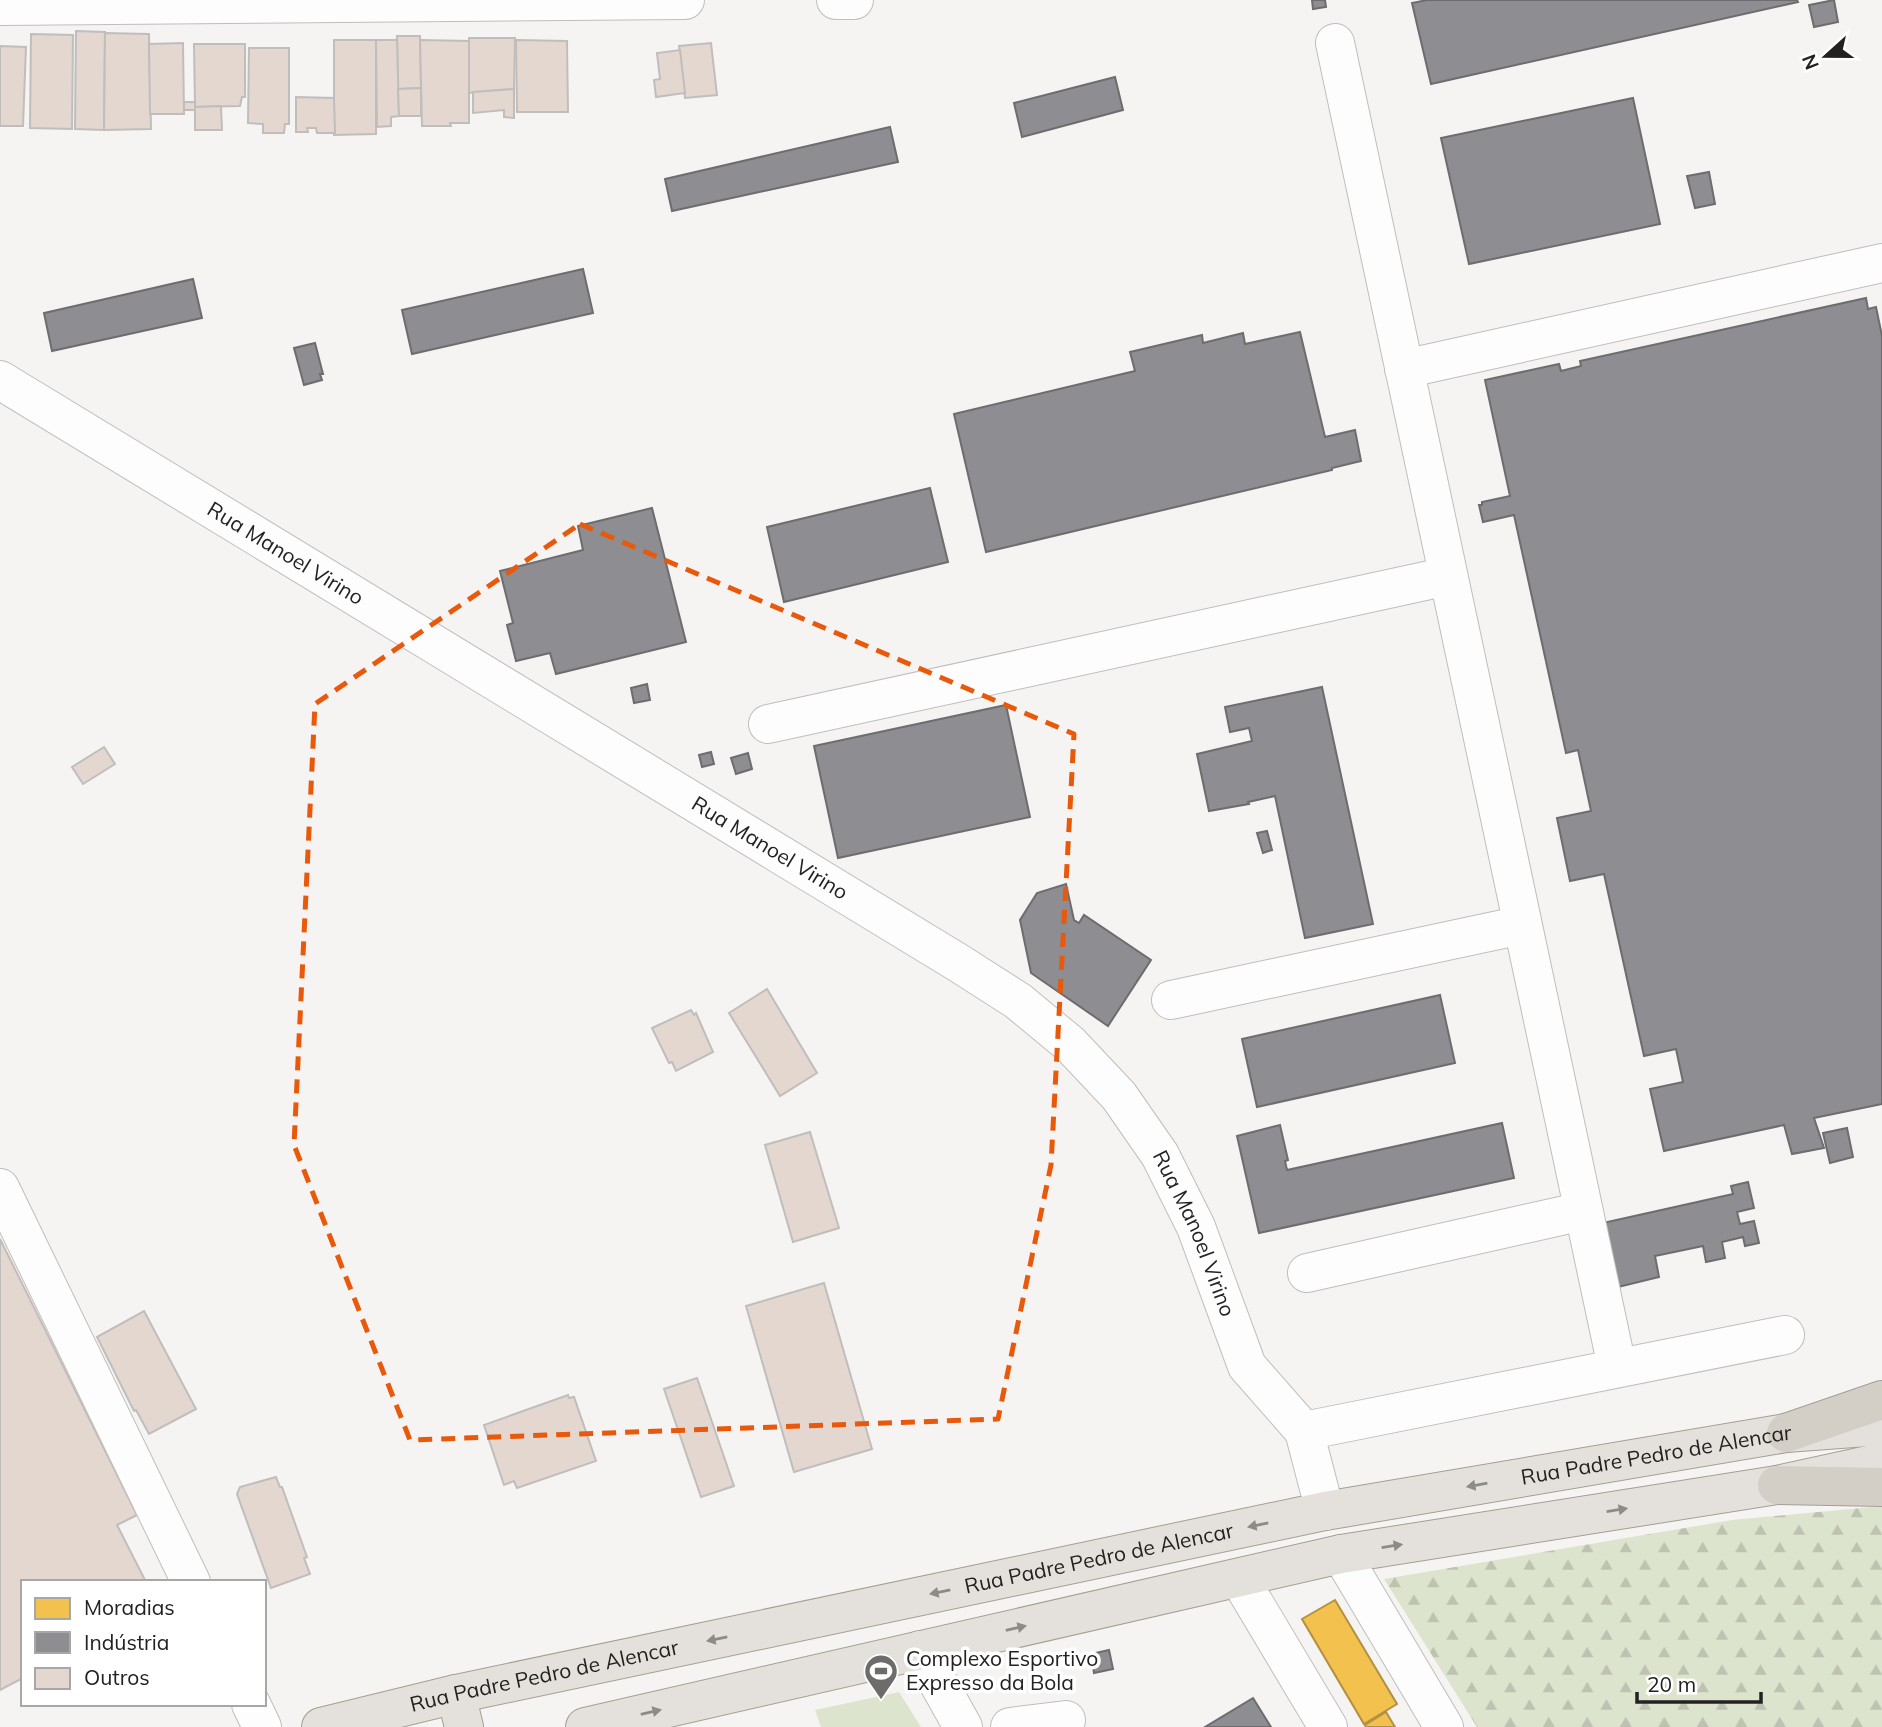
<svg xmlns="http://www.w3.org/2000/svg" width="1882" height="1727" viewBox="0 0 1882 1727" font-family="Mulish,sans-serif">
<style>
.green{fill:#dde4cd}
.forest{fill:url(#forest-firs)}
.homes{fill:#f2c14e;stroke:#b49140;stroke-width:2}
.industry{fill:#8d8d92;stroke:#6d6d70;stroke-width:2}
.building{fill:#e3d7d0;stroke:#bfbebd;stroke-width:2}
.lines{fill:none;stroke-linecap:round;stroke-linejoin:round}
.minor-casing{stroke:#bfbebd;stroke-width:40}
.major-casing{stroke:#a49f94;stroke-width:40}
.highway-casing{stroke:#a49f94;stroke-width:40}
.minor{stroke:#fefdfd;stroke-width:38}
.major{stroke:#e4e1dc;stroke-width:38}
.highway{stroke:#d3cfc6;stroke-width:38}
.oneway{fill:#8d8b88}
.marked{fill:none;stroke:#e8590c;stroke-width:5;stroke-dasharray:14 9;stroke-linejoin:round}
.labels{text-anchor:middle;stroke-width:7;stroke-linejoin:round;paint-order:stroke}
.street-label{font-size:21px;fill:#232221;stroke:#fff}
.poi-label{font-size:21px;fill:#232221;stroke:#fff;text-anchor:start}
</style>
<defs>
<pattern id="forest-firs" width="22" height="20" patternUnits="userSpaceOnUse" patternTransform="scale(1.75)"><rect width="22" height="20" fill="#dde4cd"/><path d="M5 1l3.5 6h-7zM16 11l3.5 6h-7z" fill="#bdc3b0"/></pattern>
</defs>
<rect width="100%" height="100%" fill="#f6f4f2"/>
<polygon class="green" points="899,1692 921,1727 821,1727 815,1710"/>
<polygon class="forest" points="1882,1506 1882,1727 1477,1727 1384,1579 1732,1520"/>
<g class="homes">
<polygon points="1335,1600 1397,1704 1364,1724 1302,1619"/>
<polygon points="1386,1712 1395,1727 1366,1727 1365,1725"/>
</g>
<g class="industry">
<polygon points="1312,0 1325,0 1326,7 1313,9"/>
<polygon points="1427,0 1797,0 1798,2 1431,84 1412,3"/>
<polygon points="1834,0 1838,22 1814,27 1809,5"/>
<polygon points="1115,77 1123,110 1022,137 1014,103"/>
<polygon points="1633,98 1660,224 1469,264 1441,138"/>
<polygon points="890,127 898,162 672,211 665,179"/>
<polygon points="1709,172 1715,204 1695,208 1687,176"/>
<polygon points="583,269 593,313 412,354 402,310"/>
<polygon points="193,279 202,318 52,351 44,313"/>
<polygon points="1866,298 1868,309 1876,307 1882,336 1882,1104 1814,1118 1824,1148 1792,1154 1784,1125 1664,1151 1650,1089 1683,1082 1676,1049 1644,1056 1604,874 1570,881 1557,818 1591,811 1578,750 1566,753 1514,515 1483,522 1479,505 1482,505 1482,502 1510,496 1485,380 1559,364 1561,371 1581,366 1580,361"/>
<polygon points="1300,332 1325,437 1355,430 1361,461 1332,468 1332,470 986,552 954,414 1135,371 1130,352 1202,335 1203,343 1243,333 1245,344"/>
<polygon points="315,343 323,374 320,374 322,380 304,385 294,348"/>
<polygon points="930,488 948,562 784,602 767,527"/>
<polygon points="652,508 686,642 556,674 550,653 516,661 507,625 513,623 500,571 583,550 578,526"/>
<polygon points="647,684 650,700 634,703 631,688"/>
<polygon points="1322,687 1373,924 1305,938 1275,796 1248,802 1249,804 1209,811 1197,754 1252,741 1249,728 1230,732 1225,707"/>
<polygon points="1006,705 1030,817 838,858 814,746"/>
<polygon points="711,752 714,764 702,767 699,755"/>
<polygon points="748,753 752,769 736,774 731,758"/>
<polygon points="1267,831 1272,850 1263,853 1257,833"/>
<polygon points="1066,884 1074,920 1079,923 1084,915 1151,960 1108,1026 1031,973 1020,920 1037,893"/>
<polygon points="1440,995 1455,1063 1257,1107 1242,1039"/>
<polygon points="1502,1123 1514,1178 1259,1233 1237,1136 1280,1125 1288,1160 1285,1161 1287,1170"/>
<polygon points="1847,1128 1853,1157 1830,1163 1823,1133"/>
<polygon points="1748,1182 1754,1208 1737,1212 1740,1224 1754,1221 1759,1243 1745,1246 1743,1237 1722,1242 1725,1258 1706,1262 1703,1246 1655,1256 1659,1277 1618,1287 1603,1223 1733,1194 1731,1186"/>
<polygon points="1109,1650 1113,1669 1094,1673 1091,1654"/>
<polygon points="1253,1698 1271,1727 1205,1727"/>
</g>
<g class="building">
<polygon points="76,31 105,32 104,130 75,129"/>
<polygon points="105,33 149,34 151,129 104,130"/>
<polygon points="31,34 73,35 72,129 30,128"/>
<polygon points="397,36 420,36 421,88 398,89"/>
<polygon points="469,38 515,38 514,89 469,93"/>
<polygon points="334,40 376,40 376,134 334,135"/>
<polygon points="376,40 397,40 399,116 391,117 391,126 377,127"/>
<polygon points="420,40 469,41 469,123 450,123 451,126 422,126"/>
<polygon points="516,40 567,41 568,112 517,112"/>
<polygon points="183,43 184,114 150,114 149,44"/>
<polygon points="711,43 717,95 685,98 679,46"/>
<polygon points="194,44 245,44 245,97 242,97 240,106 195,107"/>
<polygon points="0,46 26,47 23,126 0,126"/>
<polygon points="249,48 289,48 289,124 285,124 284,133 263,133 263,124 248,123"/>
<polygon points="680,50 685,93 656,97 654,80 660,79 657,53"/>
<polygon points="421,88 421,116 399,116 398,89"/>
<polygon points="514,89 514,118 504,117 504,110 473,113 473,92"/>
<polygon points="296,97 334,98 335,133 317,133 316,128 307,128 308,132 296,132"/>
<rect x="184" y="102" width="11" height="8"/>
<polygon points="221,106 222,130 195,130 195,107"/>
<polygon points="104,747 115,764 83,784 72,767"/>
<polygon points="767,989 817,1073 780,1096 729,1013"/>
<polygon points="691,1010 694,1015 696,1013 713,1052 676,1071 672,1062 669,1063 652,1028"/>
<polygon points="810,1132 839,1228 793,1242 765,1145"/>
<polygon points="0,1239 137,1515 117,1525 146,1582 23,1582 23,1678 0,1690"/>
<polygon points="824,1283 872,1449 794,1472 746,1306"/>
<polygon points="144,1311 196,1409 149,1434 136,1410 134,1411 97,1337"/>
<polygon points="697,1378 734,1486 701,1497 664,1389"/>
<polygon points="568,1395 569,1398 574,1397 596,1461 517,1488 514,1481 504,1485 484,1425"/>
<polygon points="276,1477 280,1487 282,1487 307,1557 304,1558 310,1574 271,1588 237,1494 240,1487"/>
</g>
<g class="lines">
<g class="minor-casing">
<g id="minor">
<polyline points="836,0 854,0"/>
<polyline points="0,6 685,0"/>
<polyline points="1335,43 1617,1367"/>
<polyline points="1404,369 1882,263"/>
<path id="s1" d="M0 380 957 962 1018 1001 1070 1044 1119 1096 1160 1155 1196 1227 1247 1366 1304 1431 1325 1511"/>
<polyline points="768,724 1448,576"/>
<polyline points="1171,1000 1522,925"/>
<polyline points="0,1188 191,1582"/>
<polyline points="1307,1273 1583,1211"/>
<polyline points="1304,1431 1785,1335"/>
<polyline points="1341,1554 1444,1727"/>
<polyline points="1239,1578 1328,1727"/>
<polyline points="920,1650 963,1727"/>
<polyline points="251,1704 262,1727"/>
<polyline points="1010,1727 1066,1720"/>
</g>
</g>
<g class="major-casing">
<g id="major">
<polyline points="456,1694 464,1727"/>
<path id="s2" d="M321 1727 456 1694 1325 1511 1786 1433 1882 1426"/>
<polyline points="585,1727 1341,1554 1777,1485 1882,1462"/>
</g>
</g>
<g class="highway-casing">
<g id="highway">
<polyline points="1786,1433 1882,1400"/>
<polyline points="1777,1485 1882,1487"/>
</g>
</g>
<use href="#minor" class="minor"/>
<use href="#major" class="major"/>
<use href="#highway" class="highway"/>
</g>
<defs><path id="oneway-solid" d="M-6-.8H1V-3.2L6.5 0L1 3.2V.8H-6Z" transform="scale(1.75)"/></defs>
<g class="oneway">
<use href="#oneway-solid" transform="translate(1477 1485) rotate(170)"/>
<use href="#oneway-solid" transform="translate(1617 1510) rotate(-9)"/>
<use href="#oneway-solid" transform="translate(1258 1525) rotate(168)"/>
<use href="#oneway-solid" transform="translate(1392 1546) rotate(-9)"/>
<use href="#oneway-solid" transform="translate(940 1592) rotate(168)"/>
<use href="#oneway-solid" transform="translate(1016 1628) rotate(-13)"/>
<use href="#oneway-solid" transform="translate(717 1639) rotate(168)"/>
<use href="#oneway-solid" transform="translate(651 1712) rotate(-13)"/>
</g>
<path class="marked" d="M580 524 1074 734 1051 1165 998 1419 410 1440 294 1145 315 704Z"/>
<defs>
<g id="stadium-pin" transform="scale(1.75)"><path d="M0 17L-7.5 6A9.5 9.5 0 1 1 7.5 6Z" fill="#6d6c6a" stroke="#fff"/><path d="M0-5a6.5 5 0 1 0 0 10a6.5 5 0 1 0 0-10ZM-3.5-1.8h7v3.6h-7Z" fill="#fff"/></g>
</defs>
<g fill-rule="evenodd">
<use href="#stadium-pin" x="881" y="1671"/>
</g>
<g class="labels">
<g class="street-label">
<text dy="7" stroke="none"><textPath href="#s1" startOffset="334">Rua Manoel Virino</textPath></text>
<text dy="7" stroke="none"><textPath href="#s1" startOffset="901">Rua Manoel Virino</textPath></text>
<text dy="7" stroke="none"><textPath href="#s1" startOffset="1489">Rua Manoel Virino</textPath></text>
<text dy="7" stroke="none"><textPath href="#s2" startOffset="1363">Rua Padre Pedro de Alencar</textPath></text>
<text dy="7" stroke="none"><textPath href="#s2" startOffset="796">Rua Padre Pedro de Alencar</textPath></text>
<text dy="7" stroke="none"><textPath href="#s2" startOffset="229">Rua Padre Pedro de Alencar</textPath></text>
</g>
<g class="poi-label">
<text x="906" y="1666">Complexo Esportivo<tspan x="906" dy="24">Expresso da Bola</tspan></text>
</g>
</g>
<rect x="21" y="1580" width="245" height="126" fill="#ffffff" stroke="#a7a7a6" stroke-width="2"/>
<rect x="35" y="1598" width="35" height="21" fill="#f2c14e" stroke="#a7a7a6" stroke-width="2"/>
<text x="84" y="1615" font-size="21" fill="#232221">Moradias</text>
<rect x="35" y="1632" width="35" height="21" fill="#8d8d92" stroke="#a7a7a6" stroke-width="2"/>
<text x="84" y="1650" font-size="21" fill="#232221">Indústria</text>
<rect x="35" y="1668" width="35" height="21" fill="#e3d7d0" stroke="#a7a7a6" stroke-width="2"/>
<text x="84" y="1685" font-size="21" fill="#232221">Outros</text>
<g transform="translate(1826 56) rotate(249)" stroke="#ffffff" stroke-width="5" paint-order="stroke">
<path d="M0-5L12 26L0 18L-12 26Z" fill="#232221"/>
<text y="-10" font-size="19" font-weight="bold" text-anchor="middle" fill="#232221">N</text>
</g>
<path d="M1637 1692v10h124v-10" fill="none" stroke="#232221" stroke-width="3.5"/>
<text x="1647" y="1692" font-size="21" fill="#232221" stroke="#ffffff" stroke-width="5" paint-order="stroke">20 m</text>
</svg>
